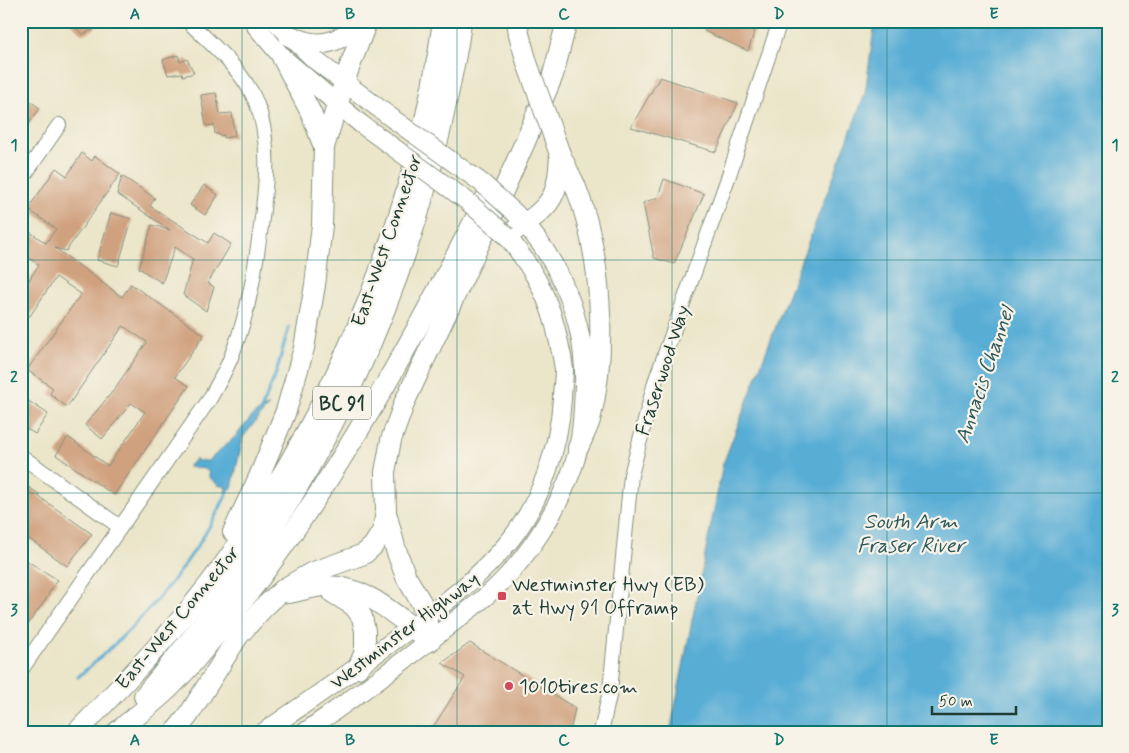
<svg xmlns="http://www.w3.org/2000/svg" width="1129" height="753" viewBox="0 0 1129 753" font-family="Mynerve,sans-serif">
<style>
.water{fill:#59add5;stroke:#3c7584}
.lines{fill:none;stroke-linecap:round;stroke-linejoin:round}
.stream{stroke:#59add5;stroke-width:3}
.building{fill:#d0a17f}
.minor-casing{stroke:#85917e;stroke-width:16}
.major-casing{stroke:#85917e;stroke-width:20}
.highway-casing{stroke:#85917e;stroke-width:22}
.minor{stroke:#fff;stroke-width:14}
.major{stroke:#fff;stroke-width:18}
.highway{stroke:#fff;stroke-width:20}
.major-bridge-casing{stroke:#85917e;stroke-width:20;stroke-linecap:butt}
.highway-bridge-casing{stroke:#85917e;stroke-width:22;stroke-linecap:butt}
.major-bridge{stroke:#fff;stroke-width:18}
.highway-bridge{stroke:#fff;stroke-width:20}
.grid{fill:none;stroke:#0f766e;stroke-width:1;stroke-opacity:0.55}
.poi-dot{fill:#d1495b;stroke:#f7f3e8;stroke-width:2}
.labels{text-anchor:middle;stroke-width:4.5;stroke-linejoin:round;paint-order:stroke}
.shield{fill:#f7f3e8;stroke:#60746a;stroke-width:1}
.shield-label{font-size:19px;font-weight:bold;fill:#1f3d34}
.street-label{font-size:20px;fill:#1f3d34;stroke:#f7f3e8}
.poi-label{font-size:20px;fill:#1f3d34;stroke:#f7f3e8;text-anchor:start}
.water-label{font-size:21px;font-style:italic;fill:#2e595c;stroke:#f7f3e8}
.neatline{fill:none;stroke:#0f766e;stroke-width:2}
.grid-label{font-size:16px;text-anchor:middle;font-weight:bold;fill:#0f766e}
</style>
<rect width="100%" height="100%" fill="#f7f3e8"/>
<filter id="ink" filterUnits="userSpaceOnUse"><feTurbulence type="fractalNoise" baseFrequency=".02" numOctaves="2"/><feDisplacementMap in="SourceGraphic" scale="10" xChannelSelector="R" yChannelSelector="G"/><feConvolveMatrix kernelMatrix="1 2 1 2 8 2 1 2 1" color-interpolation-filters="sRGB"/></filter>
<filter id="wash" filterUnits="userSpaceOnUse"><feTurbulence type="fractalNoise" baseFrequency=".0096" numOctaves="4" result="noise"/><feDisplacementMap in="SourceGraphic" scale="20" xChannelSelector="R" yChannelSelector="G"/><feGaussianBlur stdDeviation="1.12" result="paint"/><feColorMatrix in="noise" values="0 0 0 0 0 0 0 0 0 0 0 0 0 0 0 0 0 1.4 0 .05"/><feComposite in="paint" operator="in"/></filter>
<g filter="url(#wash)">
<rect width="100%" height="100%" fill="#ebe5c9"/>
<g class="water">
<polygon points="875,21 1108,21 1108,732 670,732 723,464 865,94"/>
<polygon points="269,405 243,437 232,488 225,492 226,487 218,485 209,477 209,473 205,469 188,467 195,459 199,461 208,461 236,436 253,415"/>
</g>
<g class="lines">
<g class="stream">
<polyline points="261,410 276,373 289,327"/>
<path d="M78 677C96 661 115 645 132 627 171 587 205 541 229 489"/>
</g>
</g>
<g id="blocks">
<g class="building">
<polygon points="69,21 99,21 93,30 82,34"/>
<polygon points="710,21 758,21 748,51 704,31"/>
<polygon points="178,55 180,62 187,59 194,73 183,76 182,73 168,75 163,60"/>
<polygon points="660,77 738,103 716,152 631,127"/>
<polygon points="216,93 220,114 232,113 235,136 224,138 224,135 219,136 219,134 215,134 214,125 206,126 201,95"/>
<polygon points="21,95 40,108 21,135"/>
<polygon points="82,153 92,161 95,156 120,174 66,251 55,248 122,297 131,284 204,335 175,377 189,386 114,495 56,455 68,437 108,466 145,412 131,403 102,439 85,425 113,391 147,342 123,326 67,407 50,394 53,388 27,370 81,294 56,277 30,316 28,315 21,327 21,292 39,265 21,252 21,226 46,243 56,229 28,209 56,168 67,176"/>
<polygon points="122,176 155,198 150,206 208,243 214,233 231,244 208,283 214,287 206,311 183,295 193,259 175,247 162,283 139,268 152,225 170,230 117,194"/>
<polygon points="664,179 704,194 674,264 654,258 643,203 658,197"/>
<polygon points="204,185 218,195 205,215 190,205"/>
<polygon points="111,213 132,219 118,266 97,260"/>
<polygon points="21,396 48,414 35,434 21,425"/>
<polygon points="21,482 39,494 38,496 92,534 67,566 21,533 21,528 30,515 29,514 30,513 21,507"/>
<polygon points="21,557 58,580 48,594 49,595 21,634"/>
<polygon points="470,643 575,708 570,732 430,732 465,677 442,663"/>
</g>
</g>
</g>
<g filter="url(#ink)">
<use href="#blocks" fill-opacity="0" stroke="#85917e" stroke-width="1"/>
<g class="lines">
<g class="minor-casing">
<g id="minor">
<polyline points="21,180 59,125"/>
<polyline points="21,456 120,527"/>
<path d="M21 670 209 400C218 384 227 369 233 352 249 312 255 269 261 226 266 186 272 141 256 102 243 70 213 46 188 21"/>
<polyline points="601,732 610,691 631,475 655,382 728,178 780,21"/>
</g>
</g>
<g class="major-casing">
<g id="major">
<polyline points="254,21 256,26 282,57 361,124 386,142"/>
<polyline points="275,21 315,60 393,119"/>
<path d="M264 732C310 700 356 669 400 636 440 607 480 578 511 539 541 501 559 448 562 399 562 389 564 379 564 369 563 361 561 351 559 343 550 297 535 272 507 236"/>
<path d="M305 732C354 697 404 662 451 624 465 613 480 602 493 590 528 558 557 512 573 467 582 442 583 412 584 385 586 321 560 260 516 214"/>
</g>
</g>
<g class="highway-casing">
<g id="highway">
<polyline points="517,21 519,34"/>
<path d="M289 36C297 38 304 42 312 43 331 46 349 34 362 21"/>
<polyline points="282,57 311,113 324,147"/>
<path d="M560 154C565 165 570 175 575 185 602 253 608 349 590 420 587 429 582 439 578 448"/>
<path d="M507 236C521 225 543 214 552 197 559 185 559 168 560 154"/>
<polyline points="387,516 395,547 406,577 421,602 426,617 430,641"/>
<polyline points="233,532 259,477 286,411 304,348 315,285 322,225 324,147 348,71 367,21"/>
<path d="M289 593C300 591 312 587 323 586 368 585 396 617 430 641"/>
<polyline points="333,593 354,606 362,617 365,631 365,651 358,668"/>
<path d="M144 696C197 633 248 569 291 498 368 371 422 230 450 85 454 64 459 43 461 21"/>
<path d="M77 732C132 675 187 618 232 553 341 396 417 211 443 21"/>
<path d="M117 732C137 715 160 699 177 680 202 654 223 625 245 598 341 473 415 336 487 196"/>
<polyline points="175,732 188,716 239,635 265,606 285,588 311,573 364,554 373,546 383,530 386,511 385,472 391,440 405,401 484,234 525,142 553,75 567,21"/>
</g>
</g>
<use href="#minor" class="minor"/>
<use href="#major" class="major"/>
<use href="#highway" class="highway"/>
<g class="major-bridge-casing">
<g id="major-bridge">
<polyline points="393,119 482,183 516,214"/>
<polyline points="386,142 467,201 507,236"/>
</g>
</g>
<g class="highway-bridge-casing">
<polyline id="highway-bridge" points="519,34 527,63 560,154"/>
</g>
<use href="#major-bridge" class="major-bridge"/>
<use href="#highway-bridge" class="highway-bridge"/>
</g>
</g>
<path class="grid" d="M242 21V732M457 21V732M672 21V732M887 21V732M21 260H1108M21 493H1108"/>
<g class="poi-dot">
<rect x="497" y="591" width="10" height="10" rx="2.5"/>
<circle cx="509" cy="686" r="5"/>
</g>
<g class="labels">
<rect class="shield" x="313" y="386.5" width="58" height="33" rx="4"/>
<g class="shield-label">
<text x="342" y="410">BC 91</text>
</g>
<g class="street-label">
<text transform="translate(386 240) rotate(-71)" y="7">East-West Connector</text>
<text transform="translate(662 370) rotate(-72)" y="7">Fraserwood Way</text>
<text transform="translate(177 617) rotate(-50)" y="7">East-West Connector</text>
<text transform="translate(404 630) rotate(-37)" y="7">Westminster Highway</text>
</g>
<g class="poi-label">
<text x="512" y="591">Westminster Hwy (EB)<tspan x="512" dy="23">at Hwy 91 Offramp</tspan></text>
<text x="519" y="693">1010tires.com</text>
</g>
<g class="water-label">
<text transform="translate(984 375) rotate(-71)" y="7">Annacis Channel</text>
<text x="911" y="528">South Arm<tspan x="911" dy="24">Fraser River</tspan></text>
</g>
</g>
<rect width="1129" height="753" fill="none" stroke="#f7f3e8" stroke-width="55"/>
<path d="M932 706v8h84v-8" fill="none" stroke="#1f3d34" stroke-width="2.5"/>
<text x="939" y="706" font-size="15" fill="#1f3d34" stroke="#f7f3e8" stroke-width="4" paint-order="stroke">50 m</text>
<rect x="28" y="28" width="1074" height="698" class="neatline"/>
<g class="grid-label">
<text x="135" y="19">A</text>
<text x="350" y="19">B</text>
<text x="564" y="19">C</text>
<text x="779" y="19">D</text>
<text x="994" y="19">E</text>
<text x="14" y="150">1</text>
<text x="1115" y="150">1</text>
<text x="14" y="382">2</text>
<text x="1115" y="382">2</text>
<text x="14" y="615">3</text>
<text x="1115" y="615">3</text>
<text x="135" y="745">A</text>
<text x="350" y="745">B</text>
<text x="564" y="745">C</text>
<text x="779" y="745">D</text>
<text x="994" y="745">E</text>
</g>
</svg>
